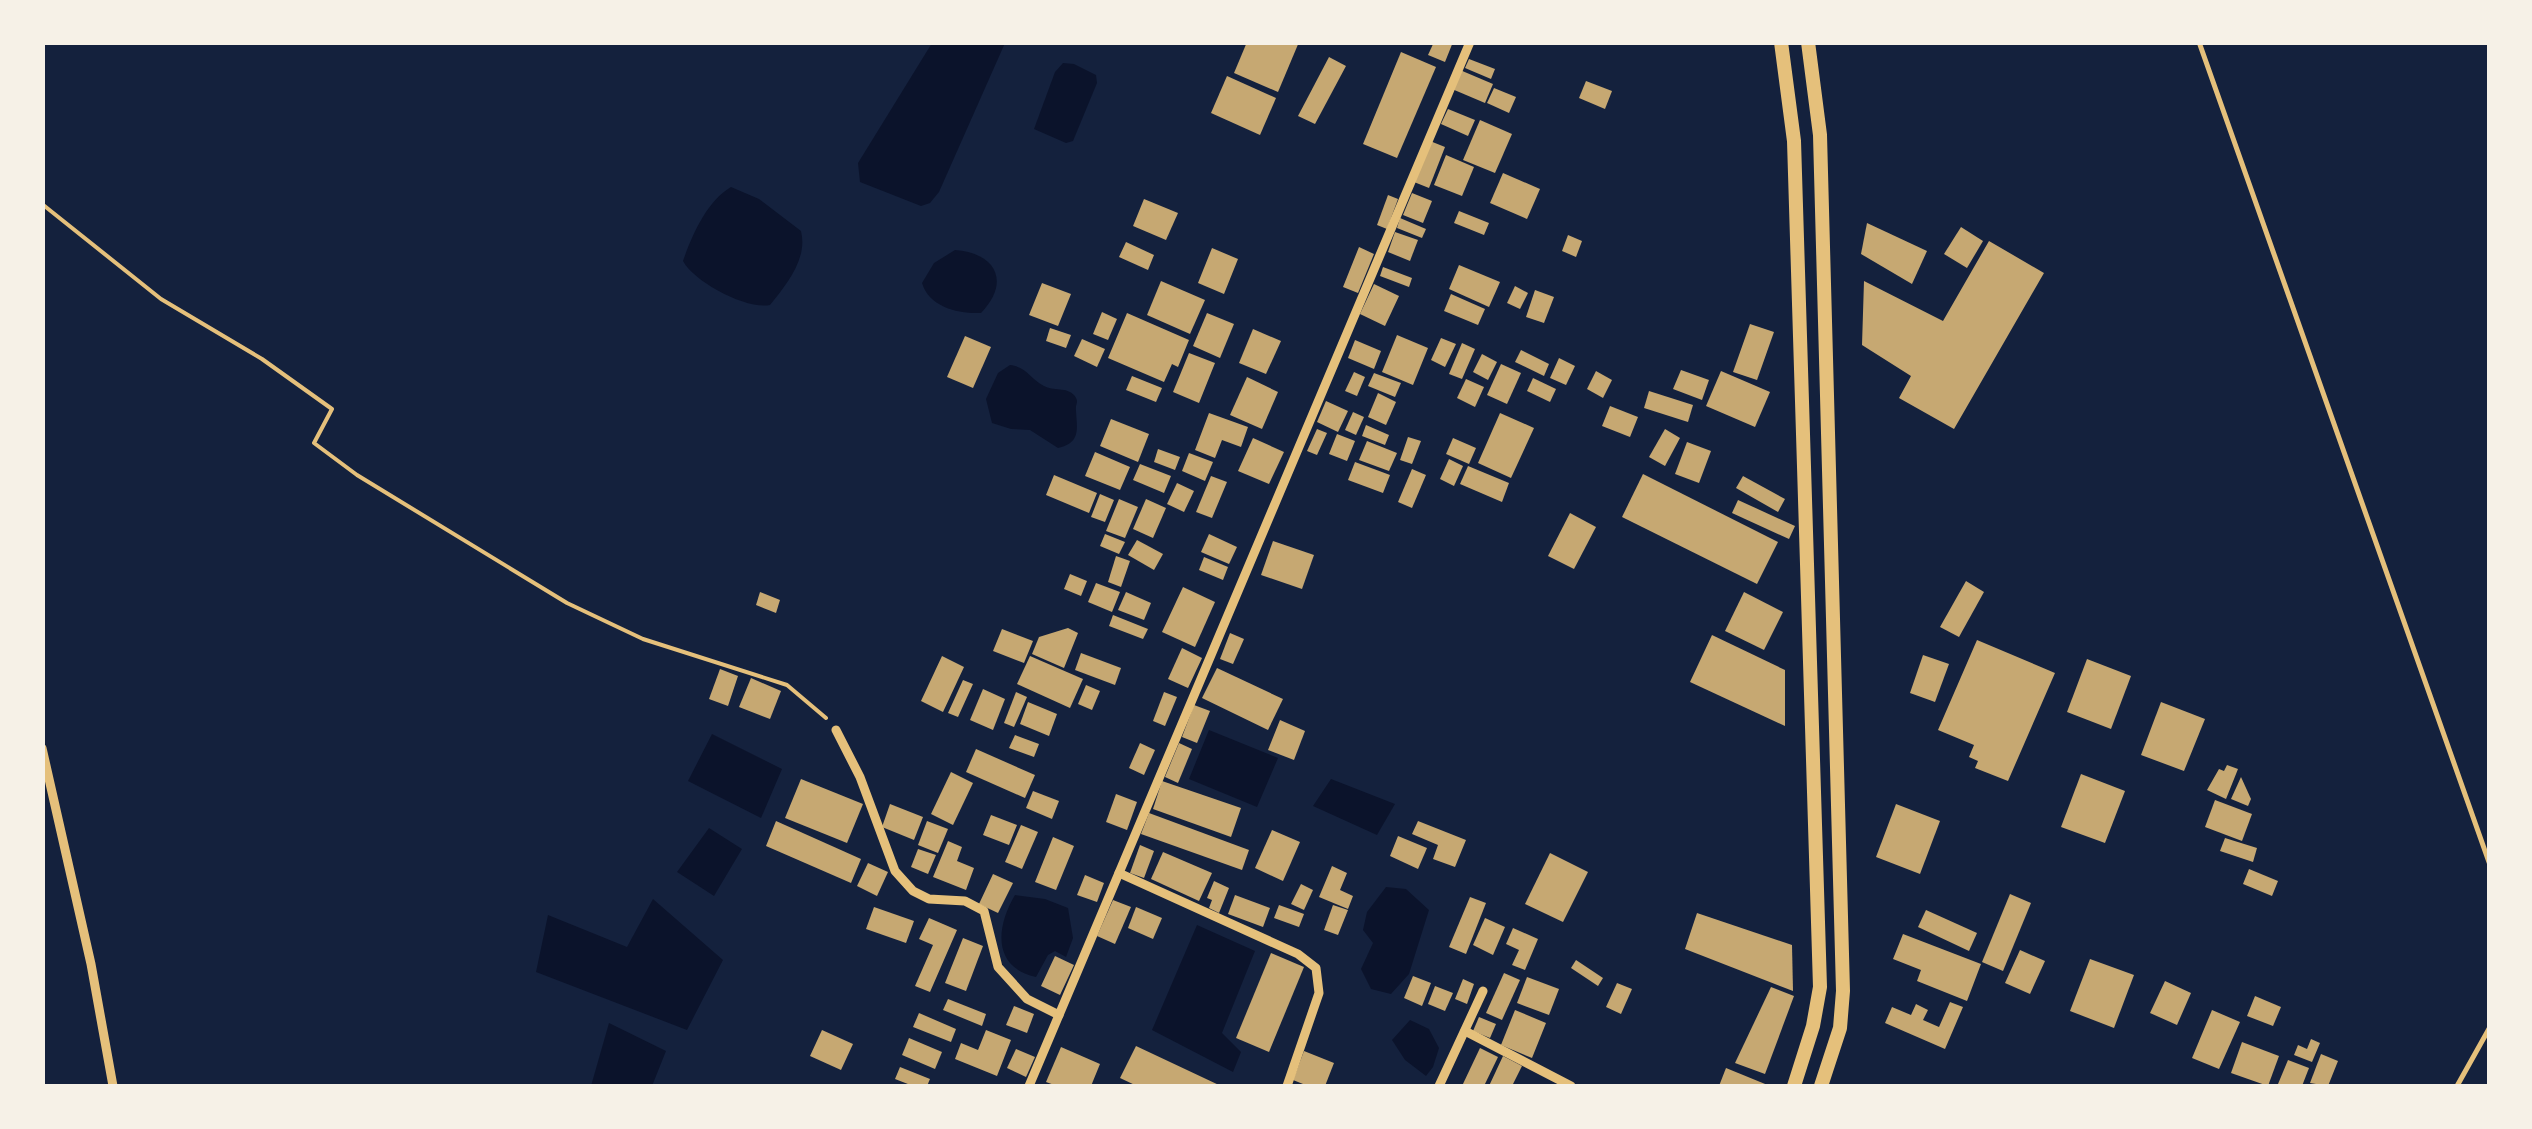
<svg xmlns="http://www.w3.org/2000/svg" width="2532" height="1129" viewBox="0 0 2532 1129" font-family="'Public Sans',sans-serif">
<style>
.water{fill:#0b132b}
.building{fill:#c6a872}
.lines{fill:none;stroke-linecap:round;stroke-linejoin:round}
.path{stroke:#e5c07b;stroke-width:4}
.service{stroke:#e5c07b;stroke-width:5}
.minor{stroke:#e5c07b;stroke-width:9}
.primary{stroke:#e5c07b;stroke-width:14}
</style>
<rect width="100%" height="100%" fill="#14213d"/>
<g class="water">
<polygon points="932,43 1005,43 939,192 930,203 921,206 860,182 858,163"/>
<polygon points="1063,63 1074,64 1096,75 1097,83 1073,141 1066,143 1034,129 1055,72"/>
<path d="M731 187 759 199 801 231C808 259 786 285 770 305 747 310 694 282 683 261 692 235 707 201 731 187Z"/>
<path d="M955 250C996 253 1011 282 981 313 958 314 929 307 922 283L934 263Z"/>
<path d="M1010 365C1027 367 1030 379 1044 386 1053 391 1067 387 1074 395 1080 403 1075 402 1076 411 1077 429 1081 443 1058 448L1030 430 1011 429 992 423 986 399 998 373Z"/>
<polygon points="1209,730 1278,758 1257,807 1189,779"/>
<polygon points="712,734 782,769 761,818 688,781"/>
<polygon points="1331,779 1395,804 1377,835 1313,806"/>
<polygon points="709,828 742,849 714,896 677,872"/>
<polygon points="1386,887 1406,889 1429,910 1409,974 1391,994 1371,989 1361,969 1373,943 1363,930 1367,912"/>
<path d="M1015 895 1045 899 1068 908 1073 938 1066 957 1055 951 1048 955 1036 977C992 967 996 927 1015 895Z"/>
<polygon points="653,899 723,960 687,1030 536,972 548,915 627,947"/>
<polygon points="1197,925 1255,951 1222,1033 1241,1052 1233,1072 1152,1030"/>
<polygon points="1410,1020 1429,1029 1439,1048 1433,1067 1426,1076 1405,1060 1392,1040"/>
<polygon points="609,1023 666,1051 652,1086 591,1086"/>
</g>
<g class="building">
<polygon points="1247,42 1299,42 1278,92 1234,73"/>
<polygon points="1434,42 1453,42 1445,62 1428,55"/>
<polygon points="1401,52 1436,67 1397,158 1363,144"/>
<polygon points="1329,57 1346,66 1315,124 1298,116"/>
<polygon points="1469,59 1495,69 1491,79 1465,68"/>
<polygon points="1460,70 1493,84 1485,103 1452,89"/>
<polygon points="1227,76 1276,98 1260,135 1211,113"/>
<polygon points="1586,81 1612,91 1605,109 1579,98"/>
<polygon points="1494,88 1516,97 1509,113 1487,103"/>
<polygon points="1448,109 1475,120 1468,136 1441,124"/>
<polygon points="1480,120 1512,134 1495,173 1463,160"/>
<polygon points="1430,141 1445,147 1429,188 1414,182"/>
<polygon points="1446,155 1474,167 1462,196 1434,185"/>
<polygon points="1503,173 1540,189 1527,219 1490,203"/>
<polygon points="1412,193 1432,201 1423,223 1403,215"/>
<polygon points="1388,195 1398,199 1387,229 1377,225"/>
<polygon points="1144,199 1178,213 1166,240 1133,226"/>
<polygon points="1459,211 1489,223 1484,235 1454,223"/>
<polygon points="1400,218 1426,229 1422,238 1397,228"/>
<polygon points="1867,223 1927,251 1912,284 1861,254"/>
<polygon points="1961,227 1983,241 1967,268 1944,254"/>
<polygon points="1395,232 1418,240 1410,261 1388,252"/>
<polygon points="1568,235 1582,241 1576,257 1562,251"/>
<polygon points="1989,241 2044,273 1954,429 1899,398 1911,376 1862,345 1864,281 1943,321"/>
<polygon points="1126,242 1154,255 1148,270 1119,257"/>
<polygon points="1359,247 1374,254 1358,293 1343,287"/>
<polygon points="1212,248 1238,259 1224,294 1198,283"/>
<polygon points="1459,265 1500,282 1489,307 1449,289"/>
<polygon points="1383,267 1412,278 1409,287 1380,276"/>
<polygon points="1161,281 1205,300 1190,334 1147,315"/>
<polygon points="1042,283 1071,294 1058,326 1029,315"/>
<polygon points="1374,284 1399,296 1385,326 1360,314"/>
<polygon points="1515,286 1528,293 1520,309 1507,303"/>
<polygon points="1535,290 1554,297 1544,323 1526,317"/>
<polygon points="1451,294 1485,309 1478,325 1444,311"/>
<polygon points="1102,312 1117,319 1108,340 1093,334"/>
<polygon points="1127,313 1189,340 1178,367 1172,364 1164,382 1108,358"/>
<polygon points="1207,313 1234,324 1220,358 1193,346"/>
<polygon points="1750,324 1774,332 1757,380 1733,372"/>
<polygon points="1050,328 1071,335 1066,348 1046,341"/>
<polygon points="1253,329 1281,341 1266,374 1239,363"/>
<polygon points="1397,335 1428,348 1413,385 1382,372"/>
<polygon points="965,336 991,347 973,388 947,377"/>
<polygon points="1441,338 1456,344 1445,367 1431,360"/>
<polygon points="1082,339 1105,349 1097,367 1074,356"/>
<polygon points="1355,340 1381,351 1374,369 1348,358"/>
<polygon points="1462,343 1475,349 1462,379 1449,374"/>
<polygon points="1521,350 1549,364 1544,376 1515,362"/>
<polygon points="1189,353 1215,363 1199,403 1173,392"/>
<polygon points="1482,354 1497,362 1488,380 1473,372"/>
<polygon points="1559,358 1575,366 1566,385 1550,378"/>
<polygon points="1501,364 1521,373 1507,404 1487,395"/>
<polygon points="1681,370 1709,380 1702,400 1673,389"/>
<polygon points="1596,371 1612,380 1603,398 1587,389"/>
<polygon points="1721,371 1770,392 1755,427 1706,406"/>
<polygon points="1354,372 1365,377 1357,396 1345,391"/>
<polygon points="1374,373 1401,383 1395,397 1368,386"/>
<polygon points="1132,376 1162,388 1156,402 1126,390"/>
<polygon points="1247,377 1278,392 1262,429 1230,415"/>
<polygon points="1533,378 1556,389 1550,402 1527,391"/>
<polygon points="1466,379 1484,387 1475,407 1457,398"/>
<polygon points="1649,391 1693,405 1688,422 1644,408"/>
<polygon points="1378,393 1396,402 1386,425 1368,417"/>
<polygon points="1326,401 1348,411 1338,432 1317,422"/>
<polygon points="1610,406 1638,417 1630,437 1602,426"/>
<polygon points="1353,412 1364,417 1356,435 1345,430"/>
<polygon points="1209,413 1248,427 1241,447 1222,440 1215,458 1195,450"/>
<polygon points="1500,413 1534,428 1511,478 1478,463"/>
<polygon points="1111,419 1149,434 1138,462 1100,446"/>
<polygon points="1366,425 1389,435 1385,445 1362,436"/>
<polygon points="1317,429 1327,433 1317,455 1307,451"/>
<polygon points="1665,429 1680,438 1665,466 1649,457"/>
<polygon points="1337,434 1355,441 1347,461 1329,454"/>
<polygon points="1408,437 1421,441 1412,464 1400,460"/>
<polygon points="1253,438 1284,452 1269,484 1238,471"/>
<polygon points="1453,438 1476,448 1469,464 1446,454"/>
<polygon points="1367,441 1397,453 1389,471 1359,460"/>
<polygon points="1687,442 1711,451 1699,483 1675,474"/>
<polygon points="1158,449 1180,457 1175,470 1154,462"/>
<polygon points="1095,452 1130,467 1120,490 1085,476"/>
<polygon points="1189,453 1213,462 1205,481 1182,471"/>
<polygon points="1449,459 1463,466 1454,486 1440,479"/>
<polygon points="1355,462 1390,475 1383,493 1348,480"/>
<polygon points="1140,464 1171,476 1164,493 1133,480"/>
<polygon points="1468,466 1509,483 1502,502 1460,484"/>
<polygon points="1412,469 1426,475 1412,508 1398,502"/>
<polygon points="1643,474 1778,542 1757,584 1622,517"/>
<polygon points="1054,475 1097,493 1089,513 1046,495"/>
<polygon points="1211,476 1227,482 1212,518 1196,512"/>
<polygon points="1743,476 1785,499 1778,512 1736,488"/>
<polygon points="1177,483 1194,491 1184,512 1167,504"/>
<polygon points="1100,494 1114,500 1105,522 1091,517"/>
<polygon points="1119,499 1138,507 1125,538 1106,531"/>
<polygon points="1146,499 1166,508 1153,538 1133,529"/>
<polygon points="1738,500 1795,526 1789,539 1732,513"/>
<polygon points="1570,513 1596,527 1574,569 1548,556"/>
<polygon points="1105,534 1125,542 1119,554 1100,546"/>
<polygon points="1209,534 1237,547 1229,564 1201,552"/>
<polygon points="1137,540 1163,554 1154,570 1128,555"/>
<polygon points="1273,541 1314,555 1302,589 1261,575"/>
<polygon points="1116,556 1130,561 1121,587 1108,582"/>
<polygon points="1204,557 1228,567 1223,580 1199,570"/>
<polygon points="1070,574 1087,581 1081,596 1064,589"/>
<polygon points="1966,581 1984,592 1959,637 1940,627"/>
<polygon points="1096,583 1120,592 1112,612 1088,602"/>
<polygon points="1183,587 1215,602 1195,647 1162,632"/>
<polygon points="760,592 780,600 776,613 756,605"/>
<polygon points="1126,592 1151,603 1144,620 1118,610"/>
<polygon points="1744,592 1783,612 1764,650 1725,631"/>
<polygon points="1113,615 1148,629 1143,639 1109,626"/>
<polygon points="1068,628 1078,633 1064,668 1032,654 1039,637"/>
<polygon points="1002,629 1033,641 1024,663 993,651"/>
<polygon points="1230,633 1244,639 1233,664 1220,659"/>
<polygon points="1712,635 1785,670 1785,726 1690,682"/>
<polygon points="1977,640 2055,673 2008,781 1975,768 1978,761 1969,757 1974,745 1938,730"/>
<polygon points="1182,648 1202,658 1188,688 1168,679"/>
<polygon points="1081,653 1121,668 1115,685 1075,670"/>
<polygon points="1923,655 1949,664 1935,702 1910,693"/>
<polygon points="942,656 964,667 943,712 921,701"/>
<polygon points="1030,656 1083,679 1070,708 1017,684"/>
<polygon points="2087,659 2131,676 2111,729 2067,712"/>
<polygon points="1217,668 1283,699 1268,730 1202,698"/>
<polygon points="720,669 738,676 728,706 709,699"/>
<polygon points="751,678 781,691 770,719 739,707"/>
<polygon points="963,680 973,684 958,717 948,713"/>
<polygon points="1086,685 1100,691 1092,710 1078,704"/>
<polygon points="983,689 1005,699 993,730 970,720"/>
<polygon points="1016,692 1027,697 1014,727 1004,723"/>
<polygon points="1164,692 1177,697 1165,726 1153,721"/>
<polygon points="1028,702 1057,714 1049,736 1020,724"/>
<polygon points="2161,702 2205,719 2184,771 2141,755"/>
<polygon points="1194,705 1210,711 1197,743 1182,737"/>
<polygon points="1280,720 1305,731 1294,760 1268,750"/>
<polygon points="1015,735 1039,744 1034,757 1009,748"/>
<polygon points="1140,743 1155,750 1144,775 1129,768"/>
<polygon points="1179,743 1192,749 1178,783 1165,777"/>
<polygon points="976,749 1035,775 1025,798 966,772"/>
<polygon points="2227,765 2238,769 2226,799 2207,790 2219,769 2224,771"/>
<polygon points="951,772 973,783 953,825 931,814"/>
<polygon points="2081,774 2125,791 2105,843 2061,827"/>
<polygon points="2241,777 2251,799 2248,806 2231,799"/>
<polygon points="801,779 863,804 847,843 785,818"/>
<polygon points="1162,781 1241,808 1231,837 1153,809"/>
<polygon points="1033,791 1059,801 1052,819 1026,808"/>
<polygon points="1116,794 1137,802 1127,830 1106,822"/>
<polygon points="2215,800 2252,814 2242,841 2205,827"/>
<polygon points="890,804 923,817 914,840 882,827"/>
<polygon points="1896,804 1940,821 1920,874 1876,857"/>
<polygon points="1149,813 1249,850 1242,870 1141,834"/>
<polygon points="991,815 1017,825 1009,845 983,835"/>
<polygon points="776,821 861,859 851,883 766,846"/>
<polygon points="927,821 948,829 938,853 918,845"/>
<polygon points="1418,821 1466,840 1455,867 1433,859 1438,845 1412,834"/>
<polygon points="1021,825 1038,832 1022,869 1005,862"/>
<polygon points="1272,830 1300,842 1283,881 1255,868"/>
<polygon points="1398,836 1427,848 1418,869 1390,856"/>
<polygon points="1053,837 1074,846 1056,890 1035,882"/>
<polygon points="2225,838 2257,848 2253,862 2220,851"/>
<polygon points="948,841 962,847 957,861 974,868 966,890 933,877"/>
<polygon points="1140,845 1154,851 1144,878 1130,873"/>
<polygon points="918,849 936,855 928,874 911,867"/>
<polygon points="1163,852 1212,873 1199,901 1151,879"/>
<polygon points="1550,853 1588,872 1563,922 1525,904"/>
<polygon points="868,863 888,872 877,896 857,886"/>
<polygon points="1332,866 1347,873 1340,890 1353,896 1348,909 1319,897"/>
<polygon points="2249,869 2278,881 2272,896 2243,884"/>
<polygon points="993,874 1013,883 998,913 979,904"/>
<polygon points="1085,875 1104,883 1097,902 1077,895"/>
<polygon points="1214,881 1229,888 1219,913 1209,908 1212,900 1207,898"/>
<polygon points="1301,884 1313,890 1304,910 1291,904"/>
<polygon points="2010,894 2031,903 2003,971 1982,962"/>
<polygon points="1235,895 1270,908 1263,927 1228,914"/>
<polygon points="1470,897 1486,903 1466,954 1449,947"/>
<polygon points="1113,900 1131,907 1115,944 1097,936"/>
<polygon points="1279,905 1304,914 1299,927 1274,918"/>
<polygon points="1333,905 1348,910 1338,935 1324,930"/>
<polygon points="874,907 914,921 906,943 866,929"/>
<polygon points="1136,907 1162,918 1153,939 1128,928"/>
<polygon points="1926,910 1977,933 1969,951 1918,927"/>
<polygon points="1697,913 1792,945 1793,991 1685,949"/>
<polygon points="929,918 957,930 930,992 915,986 933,945 919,939"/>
<polygon points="1485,918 1505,927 1493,955 1473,945"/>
<polygon points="1513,928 1538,939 1525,970 1512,965 1519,950 1506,944"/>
<polygon points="1903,934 1981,964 1967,1001 1917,981 1921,970 1893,959"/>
<polygon points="963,938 983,946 966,991 945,983"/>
<polygon points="2020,950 2045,961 2030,994 2005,983"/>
<polygon points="1271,953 1304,967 1269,1052 1236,1038"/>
<polygon points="1055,956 1074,965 1060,995 1041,986"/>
<polygon points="2090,959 2134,975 2114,1028 2070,1011"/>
<polygon points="1576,960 1603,978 1598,986 1571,968"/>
<polygon points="1504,973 1520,980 1502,1020 1486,1013"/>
<polygon points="1413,976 1431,983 1422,1006 1404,998"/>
<polygon points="1527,977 1559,989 1549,1015 1517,1003"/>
<polygon points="1463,979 1474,984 1467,1004 1455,999"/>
<polygon points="2165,981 2191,993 2177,1025 2150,1013"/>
<polygon points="1617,983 1632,989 1621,1014 1606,1007"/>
<polygon points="1435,986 1453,993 1445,1011 1428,1004"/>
<polygon points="1771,987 1794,996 1765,1074 1735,1063"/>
<polygon points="2255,996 2281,1007 2273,1026 2247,1016"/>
<polygon points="948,999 986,1014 982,1026 943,1010"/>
<polygon points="1950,1002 1963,1007 1945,1049 1885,1023 1892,1007 1911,1015 1916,1004 1928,1010 1923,1020 1939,1027"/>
<polygon points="1014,1006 1034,1014 1027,1033 1006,1025"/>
<polygon points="1515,1010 1546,1023 1532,1058 1501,1045"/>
<polygon points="2212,1010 2240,1022 2219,1069 2192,1058"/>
<polygon points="919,1013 956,1029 951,1042 913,1027"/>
<polygon points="1479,1017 1496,1024 1490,1038 1473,1031"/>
<polygon points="822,1030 853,1044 841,1070 810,1056"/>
<polygon points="986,1030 1011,1040 997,1076 955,1059 961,1043 978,1050"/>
<polygon points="909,1038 942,1052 935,1069 902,1055"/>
<polygon points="2311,1039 2320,1043 2312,1062 2294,1055 2298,1045 2307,1049"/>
<polygon points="2242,1042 2279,1056 2268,1086 2231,1073"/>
<polygon points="1136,1046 1221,1086 1137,1086 1120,1078"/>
<polygon points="1061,1047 1100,1064 1091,1086 1057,1086 1046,1082"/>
<polygon points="1480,1048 1498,1057 1484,1086 1462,1086"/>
<polygon points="1016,1049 1035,1057 1026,1077 1007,1068"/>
<polygon points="1304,1051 1334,1063 1325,1086 1308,1086 1293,1080"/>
<polygon points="2321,1054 2338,1061 2328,1086 2310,1083"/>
<polygon points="1503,1056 1522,1066 1512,1086 1489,1086"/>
<polygon points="2288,1060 2309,1068 2302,1086 2278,1084"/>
<polygon points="900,1067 930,1079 927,1086 913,1086 895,1079"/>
<polygon points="1726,1068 1770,1086 1719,1086"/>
</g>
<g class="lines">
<polyline class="path" points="42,204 161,299 262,359 332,409 314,443 357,475 567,603 643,639 787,685 826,718"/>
<g class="service">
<polyline points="2199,42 2490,865"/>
<polyline points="2457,1086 2490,1027"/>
</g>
<g class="minor">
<polyline points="836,730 860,777 895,871 913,891 929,899 965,901 984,911 998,967 1027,999 1059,1015"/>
<polyline points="42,748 91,964 113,1086"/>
<polyline points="1119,873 1298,954 1316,968 1319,993 1287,1086"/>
<polyline points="1465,1031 1571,1086"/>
<polyline points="1029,1086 1470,42"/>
<polyline points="1439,1086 1483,991"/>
</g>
<g class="primary">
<polyline points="1781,42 1794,141 1820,987 1813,1026 1794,1086"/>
<polyline points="1808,42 1820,135 1843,991 1840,1028 1821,1086"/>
</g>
</g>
<rect width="2532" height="1129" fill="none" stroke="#f6f1e7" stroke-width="90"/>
</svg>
